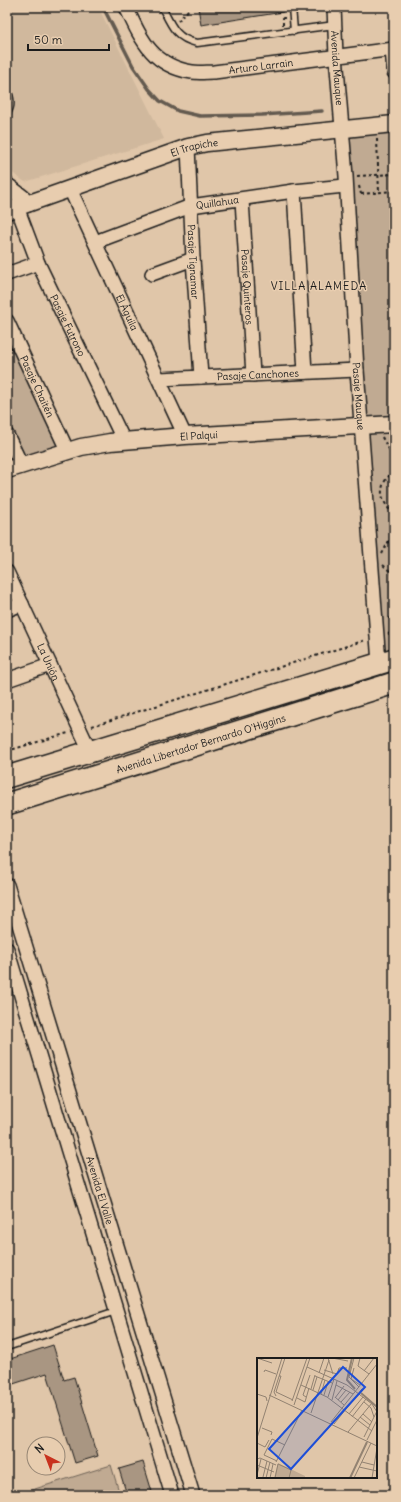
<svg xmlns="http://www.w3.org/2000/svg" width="401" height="1502" viewBox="0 0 401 1502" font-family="Delius,sans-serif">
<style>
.built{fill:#d0b89d}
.green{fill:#c0aa92;stroke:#6e6357}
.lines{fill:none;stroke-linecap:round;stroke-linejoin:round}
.stream{stroke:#635a50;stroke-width:3.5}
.building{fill:#a99682;stroke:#1c1c1c}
.service-casing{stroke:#1c1c1c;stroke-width:9}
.minor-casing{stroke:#1c1c1c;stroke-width:16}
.tertiary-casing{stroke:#1c1c1c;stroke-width:19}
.primary-casing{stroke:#1c1c1c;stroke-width:24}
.path{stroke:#1c1c1c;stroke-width:2;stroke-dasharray:3 3;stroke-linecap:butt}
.service{stroke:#e8cdaf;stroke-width:6}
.minor{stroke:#e8cdaf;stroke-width:13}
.tertiary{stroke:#e8cdaf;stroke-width:16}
.primary{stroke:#e8cdaf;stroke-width:21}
.labels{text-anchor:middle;stroke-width:3;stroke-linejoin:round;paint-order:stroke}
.street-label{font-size:10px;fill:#1c1c1c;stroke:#e8cdaf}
.neighbourhood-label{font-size:11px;letter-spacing:1px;fill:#1c1c1c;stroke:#e8cdaf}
.inset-river{fill:none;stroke:#938372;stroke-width:2}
.inset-road{fill:none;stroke:#928271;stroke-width:1}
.view{fill:#1d4ed8;fill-opacity:0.15;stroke:#1d4ed8;stroke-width:2}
.inset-edge{fill:none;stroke:#1c1c1c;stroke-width:2}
</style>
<rect width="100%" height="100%" fill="#e0c6a9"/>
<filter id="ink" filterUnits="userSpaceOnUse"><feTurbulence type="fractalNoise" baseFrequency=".025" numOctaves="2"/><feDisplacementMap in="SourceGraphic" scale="8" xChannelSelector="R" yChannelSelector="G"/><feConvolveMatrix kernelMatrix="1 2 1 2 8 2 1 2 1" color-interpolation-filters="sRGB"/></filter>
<g filter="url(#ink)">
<polygon class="built" points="7,7 98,7 164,139 25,182 7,169"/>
<g class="green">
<polygon points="394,128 394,648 375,652 348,132"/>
<polygon points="7,332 62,448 25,459 7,423"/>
<polygon points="111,1465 120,1495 19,1495 19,1494"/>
</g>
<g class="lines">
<polyline class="stream" points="103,7 133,66 149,89 160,101 178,111 200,116 262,115 322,111"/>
</g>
<g class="building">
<polygon points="198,7 283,7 283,12 201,25"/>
<polygon points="53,1345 64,1380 74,1377 98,1456 75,1463 47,1373 7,1386 7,1360"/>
<polygon points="143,1462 153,1495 127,1495 119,1469"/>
</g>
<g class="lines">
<g class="service-casing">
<g id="service">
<path d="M162 7C171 25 176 39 197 43L335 25"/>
<polyline points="292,7 294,31"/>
<polyline points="7,8 8,7"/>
<path d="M7 91C11 97 12 107 7 113"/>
<polyline points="7,1347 116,1311"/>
</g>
</g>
<g class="minor-casing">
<g id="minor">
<path id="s1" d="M126 7C141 39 152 66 192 72 199 73 207 72 214 72L394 49"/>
<path id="s2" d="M334 7 336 56 346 176 357 370 379 663"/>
<polyline points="392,49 394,72"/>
<path id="s3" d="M188 147 193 259 201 377"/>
<path id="s4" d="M70 189 185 436"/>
<polyline points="294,191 305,372"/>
<path id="s5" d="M242 200 253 375"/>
<path id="s6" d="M17 207 38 263 124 441"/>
<path id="s7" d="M95 242 191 206 294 191 345 186"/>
<polyline points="7,274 38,263"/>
<polyline points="152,274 193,259"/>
<path id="s8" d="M7 321 68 452"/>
<path id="s9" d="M159 379 357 370"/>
<polyline points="7,435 22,466"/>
<path id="s10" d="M7 572 90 751"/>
<polyline points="7,610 22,604"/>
<polyline points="7,680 50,665"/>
<path id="s11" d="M7 885 193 1495"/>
<polyline points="7,949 172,1495"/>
</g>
</g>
<g class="tertiary-casing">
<g id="tertiary">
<polyline points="7,186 29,203"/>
<path id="s12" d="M7 211 188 147 207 143 394 124"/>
<path id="s13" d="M7 470 81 447 110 442 185 436 394 424"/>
</g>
</g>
<g class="primary-casing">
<g id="primary">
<polyline points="7,777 394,659"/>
<path id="s14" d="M7 804 394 683"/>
</g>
</g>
<g class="path">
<polyline points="178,21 191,7"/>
<polyline points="283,25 283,18 286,18"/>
<polyline points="377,139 379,193"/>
<polyline points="357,176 394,174"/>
<polyline points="359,186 361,194"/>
<polyline points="361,194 394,191"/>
<path d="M382 437C386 446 393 452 394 463 394 476 390 473 385 481 377 495 386 506 394 515"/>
<polyline points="382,554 394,531"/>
<polyline points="383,565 394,575"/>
<polyline points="392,632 390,617 394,611"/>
<polyline points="388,634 394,632"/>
<polyline points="92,726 366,640"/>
<polyline points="7,751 68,733"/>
</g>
<use href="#service" class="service"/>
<use href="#minor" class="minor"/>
<use href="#tertiary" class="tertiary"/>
<use href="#primary" class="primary"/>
</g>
</g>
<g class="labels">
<g class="street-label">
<text dy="4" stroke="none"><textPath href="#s1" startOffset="167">Arturo Larrain</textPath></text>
<text dy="4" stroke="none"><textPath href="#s2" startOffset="61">Avenida Mauque</textPath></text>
<text dy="4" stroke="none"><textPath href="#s12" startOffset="198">El Trapiche</textPath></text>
<text dy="4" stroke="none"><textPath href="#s7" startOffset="129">Quillahua</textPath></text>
<text dy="4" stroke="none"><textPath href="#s3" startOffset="115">Pasaje Tignamar</textPath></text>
<text dy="4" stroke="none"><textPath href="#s5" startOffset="87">Pasaje Quinteros</textPath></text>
<text dy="4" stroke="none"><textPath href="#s4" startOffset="136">El Águila</textPath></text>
<text dy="4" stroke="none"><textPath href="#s6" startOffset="129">Pasaje Futrono</textPath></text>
<text dy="4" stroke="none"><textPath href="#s9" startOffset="99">Pasaje Canchones</textPath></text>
<text dy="4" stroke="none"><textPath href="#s8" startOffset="72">Pasaje Chaitén</textPath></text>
<text dy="4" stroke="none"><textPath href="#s2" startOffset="390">Pasaje Mauque</textPath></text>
<text dy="4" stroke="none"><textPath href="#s13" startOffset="196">El Palqui</textPath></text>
<text dy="4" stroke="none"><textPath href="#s10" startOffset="99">La Unión</textPath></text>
<text dy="4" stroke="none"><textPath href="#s14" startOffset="203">Avenida Libertador Bernardo O'Higgins</textPath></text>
<text dy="4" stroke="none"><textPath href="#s11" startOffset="319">Avenida El Valle</textPath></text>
</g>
<g class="neighbourhood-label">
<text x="319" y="290">VILLA ALAMEDA</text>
</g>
</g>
<g transform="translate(257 1358)">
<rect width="120" height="120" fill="#e0c6a9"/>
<path d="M21 105 48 118V119L17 120Z" fill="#c0aa92"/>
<path class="inset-river" d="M95 0 90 22 98 31M104 35 120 49M93 120 110 84"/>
<path class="inset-road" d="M0 0 15 5M71 0 76 16M75 0 91 3M97 0 92 19 102 29M103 0 101 8 112 16M50 9 90 27 115 46 120 54M97 10 94 21 103 27M67 12 80 16 82 10H90M107 13 117 0M7 14 8 12 19 16M62 15 67 0M22 18H24L19 34 36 42M58 18 75 25M44 27 70 39 115 73M79 27 96 36M54 31 58 17M56 32 60 19M0 36 9 39 10 43M64 36 68 22M12 37 120 88M67 37 71 24M19 38 17 34 28 0M49 39 46 37 53 17M71 39 77 21M78 39 87 47M40 40 48 44 52 30M78 40 87 28M75 42 80 23M81 42 89 32M35 43 50 0M84 44 93 34M107 44 114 50 117 59M37 47 53 0M54 55 72 2M92 56 106 39M106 56 115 64M95 59 109 41M103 59 113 67M74 64 120 6M77 66 105 31M5 70 15 74 14 77M91 74 115 45M107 79 120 53M0 80 25 0M110 82 120 62M0 85 8 89 12 82M0 101 3 100 19 107M20 103 7 97 15 81 28 87M19 104 45 52M105 104 117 107M0 107 17 114M102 109 120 113M0 117 4 101M6 119 10 103M9 120 13 104M13 120 16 106M18 120 21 106 34 112 32 120M97 120 114 85M115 120 120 90"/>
<path class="view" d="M86 9 108 29 34 111 12 91Z"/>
<rect width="120" height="120" class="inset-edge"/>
</g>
<rect width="401" height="1502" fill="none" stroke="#e8cdaf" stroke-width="24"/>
<rect x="12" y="12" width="377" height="1478" fill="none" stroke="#1c1c1c" stroke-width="1.5" filter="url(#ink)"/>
<g transform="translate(46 1456) rotate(318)"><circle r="19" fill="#e8cdaf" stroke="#968674"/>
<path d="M0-3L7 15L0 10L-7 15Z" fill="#c8321e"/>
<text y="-6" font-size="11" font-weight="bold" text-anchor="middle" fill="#1c1c1c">N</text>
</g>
<path d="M28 44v6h81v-6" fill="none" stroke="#1c1c1c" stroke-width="2"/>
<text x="34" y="44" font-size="12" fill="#1c1c1c" stroke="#e8cdaf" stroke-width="3" paint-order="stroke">50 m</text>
</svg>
